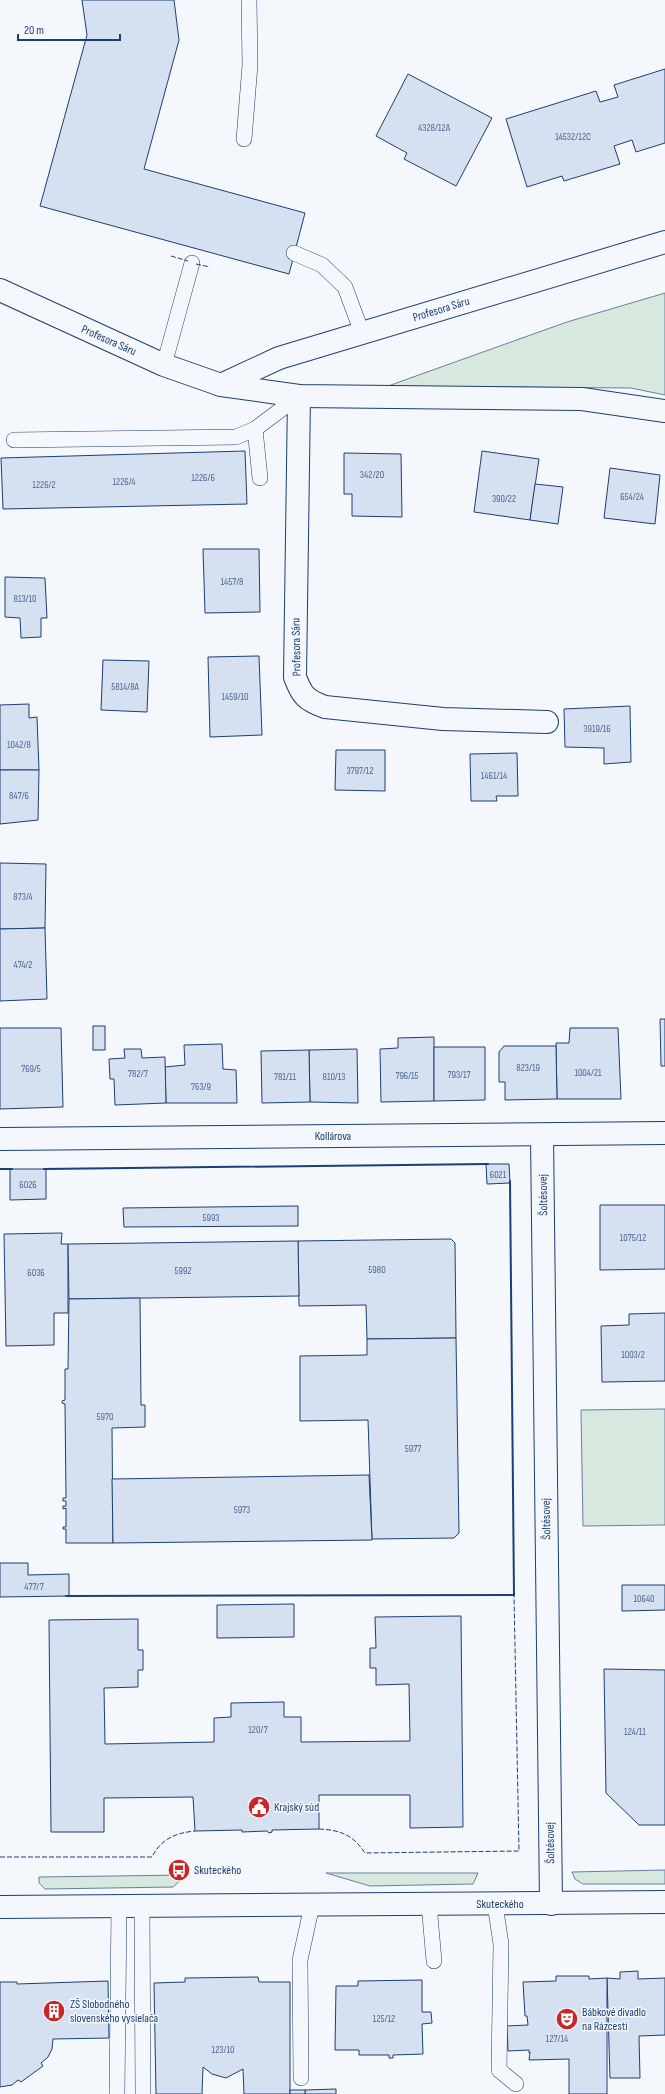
<svg xmlns="http://www.w3.org/2000/svg" width="665" height="2094" viewBox="0 0 665 2094" font-family="'Sofia Sans Condensed',sans-serif">
<style>
.green{fill:#d7e8df;stroke:#687fa3}
.building{fill:#d5e0f0;stroke:#1d3f73}
.lines{fill:none;stroke-linecap:round;stroke-linejoin:round}
.service-casing{stroke:#1d3f73;stroke-width:16}
.minor-casing{stroke:#1d3f73;stroke-width:24}
.tertiary-casing{stroke:#1d3f73;stroke-width:24}
.service{stroke:#f4f7fb;stroke-width:15}
.minor{stroke:#f4f7fb;stroke-width:22}
.tertiary{stroke:#f4f7fb;stroke-width:22}
.fence{stroke:#1d3f73;stroke-width:1;stroke-dasharray:5 2;stroke-linecap:butt}
.wall{stroke:#1d3f73;stroke-width:2}
.labels{text-anchor:middle;stroke-width:3;stroke-linejoin:round;paint-order:stroke}
.number-label{font-size:10px;fill:#4b6792}
.street-label{font-size:12px;fill:#1d3f73;stroke:#f4f7fb}
.poi-label{font-size:12px;fill:#1d3f73;stroke:#f4f7fb;text-anchor:start}
</style>
<rect width="100%" height="100%" fill="#f4f7fb"/>
<g class="green">
<polygon points="665,293 665,395 631,388 388,386 567,322"/>
<polygon points="665,1409 665,1525 583,1526 581,1410"/>
<polygon points="665,1870 665,1884 583,1884 575,1879 572,1872"/>
<polygon points="326,1873 478,1873 473,1884 370,1886"/>
<polygon points="186,1875 173,1887 45,1889 39,1883 39,1877"/>
</g>
<g class="building">
<polygon points="82,0 174,0 179,40 144,169 305,213 289,274 40,206 87,35"/>
<polygon points="665,69 665,143 636,152 632,140 614,146 620,164 564,181 562,176 527,187 506,119 596,91 600,102 618,97 614,85"/>
<polygon points="408,74 492,118 456,186 404,159 407,153 376,136"/>
<polygon points="245,451 247,504 3,509 1,458"/>
<polygon points="482,451 539,459 530,520 474,512"/>
<polygon points="344,453 401,454 402,517 352,516 352,494 344,494"/>
<polygon points="610,468 660,475 655,524 604,518"/>
<polygon points="535,484 563,487 558,524 530,520"/>
<polygon points="203,549 259,549 260,612 205,613"/>
<polygon points="5,577 45,578 47,618 41,618 41,637 21,638 20,618 5,617"/>
<polygon points="259,656 262,735 210,737 208,657"/>
<polygon points="103,660 149,661 147,712 101,710"/>
<polygon points="29,704 29,718 37,717 39,770 0,770 0,705"/>
<polygon points="630,706 631,762 604,764 604,748 565,747 564,709"/>
<polygon points="336,750 385,750 385,791 335,790"/>
<polygon points="517,753 518,796 496,796 497,801 471,801 470,754"/>
<polygon points="0,770 39,770 38,820 0,824"/>
<polygon points="0,863 46,864 45,928 0,929"/>
<polygon points="45,928 47,999 0,1001 0,929"/>
<polygon points="660,1019 665,1019 665,1066 661,1066"/>
<rect x="93" y="1026" width="12" height="24"/>
<polygon points="0,1028 61,1028 63,1107 0,1109"/>
<polygon points="570,1028 618,1028 621,1099 557,1099 556,1043 569,1043"/>
<polygon points="434,1037 434,1101 381,1102 380,1049 398,1048 398,1038"/>
<polygon points="222,1044 223,1069 236,1070 237,1103 166,1103 165,1067 185,1065 184,1045"/>
<polygon points="504,1046 556,1046 557,1099 505,1100 505,1082 499,1082 499,1052"/>
<polygon points="434,1047 485,1047 485,1100 434,1101"/>
<polygon points="124,1049 141,1049 142,1058 165,1057 166,1103 115,1105 114,1079 110,1079 109,1059 125,1058"/>
<polygon points="357,1049 358,1103 310,1102 309,1050"/>
<polygon points="309,1050 310,1102 262,1103 261,1051"/>
<polygon points="486,1164 509,1164 510,1183 487,1184"/>
<polygon points="10,1169 46,1169 46,1199 10,1200"/>
<polygon points="600,1205 665,1205 665,1269 600,1270"/>
<polygon points="298,1206 298,1226 124,1227 123,1208"/>
<polygon points="62,1233 61,1244 68,1244 68,1313 54,1313 54,1345 6,1346 4,1234"/>
<polygon points="451,1239 455,1243 456,1338 367,1339 366,1305 299,1306 298,1241"/>
<polygon points="298,1241 299,1296 69,1299 68,1244"/>
<polygon points="140,1298 141,1405 145,1405 145,1427 112,1428 113,1543 66,1543 66,1529 63,1529 63,1527 66,1527 66,1508 63,1509 63,1506 66,1506 66,1501 63,1501 63,1498 66,1498 65,1404 62,1403 62,1401 65,1400 65,1369 68,1369 69,1299"/>
<polygon points="665,1313 665,1381 602,1382 601,1326 629,1325 629,1314"/>
<polygon points="456,1338 459,1533 454,1538 372,1539 368,1420 300,1421 300,1356 367,1355 367,1339"/>
<polygon points="369,1475 372,1540 113,1543 112,1479"/>
<polygon points="0,1563 28,1563 28,1575 69,1574 69,1596 0,1597"/>
<polygon points="622,1585 665,1585 665,1610 622,1611"/>
<polygon points="294,1604 294,1637 217,1638 217,1605"/>
<polygon points="461,1616 463,1827 410,1828 410,1795 319,1795 319,1829 272,1830 272,1832 269,1833 267,1831 242,1832 242,1830 195,1831 193,1797 104,1798 104,1832 51,1832 49,1620 138,1619 138,1650 143,1650 143,1670 138,1670 138,1687 104,1688 105,1744 214,1742 214,1718 231,1717 231,1703 284,1702 284,1717 301,1717 301,1742 410,1741 409,1684 376,1685 376,1668 370,1668 370,1648 376,1648 375,1617"/>
<polygon points="604,1669 665,1670 665,1825 639,1825 606,1793"/>
<polygon points="638,1971 638,1979 665,1978 665,2035 639,2036 640,2078 610,2078 607,1978 620,1979 620,1972"/>
<polygon points="556,1976 589,1976 589,1979 607,1978 607,2094 569,2094 569,2059 529,2060 530,2052 529,2053 529,2050 508,2051 507,2026 528,2025 527,2016 525,2016 523,1982 556,1981"/>
<polygon points="258,1977 259,1982 290,1982 290,2094 244,2094 243,2069 226,2078 212,2074 203,2067 202,2094 156,2094 154,1983 185,1982 185,1978"/>
<polygon points="422,1980 422,2012 431,2012 432,2023 422,2024 423,2054 393,2055 393,2058 389,2058 389,2055 359,2055 359,2050 335,2050 336,1986 358,1986 358,1981"/>
<polygon points="108,1981 109,2038 53,2039 52,2049 48,2057 41,2063 43,2066 21,2082 18,2080 12,2085 0,2087 0,1982 17,1982 17,1984"/>
<polygon points="336,2089 336,2094 305,2094 305,2090"/>
<rect x="290" y="2090" width="15" height="4"/>
</g>
<g class="lines">
<g class="service-casing">
<g id="service">
<polyline points="244,139 250,65 249,0"/>
<polyline points="294,253 322,265 345,287 362,333"/>
<polyline points="164,365 192,263"/>
<polyline points="255,429 260,478"/>
<polyline points="14,440 236,437 255,429 299,396"/>
<polyline points="429,1904 434,1961"/>
<polyline points="495,1904 501,1944 499,2070 516,2084"/>
<polyline points="142,1906 143,2094"/>
<polyline points="301,2078 300,1960 312,1905"/>
<polyline points="117,2094 119,1906"/>
</g>
</g>
<g class="minor-casing">
<g id="minor">
<polyline points="0,290 164,365 221,385 299,396 582,399 665,411"/>
<polyline points="221,385 279,358 665,242"/>
<path d="M299 396 295 677C302 696 306 700 325 707L443 719 547 722"/>
<polyline points="542,1135 551,1904"/>
</g>
</g>
<g class="tertiary-casing">
<g id="tertiary">
<polyline points="0,1139 665,1133"/>
<polyline points="0,1907 665,1902"/>
</g>
</g>
<use href="#service" class="service"/>
<use href="#minor" class="minor"/>
<use href="#tertiary" class="tertiary"/>
<g class="fence">
<polyline points="171,256 188,261"/>
<polyline points="196,264 210,267"/>
<path d="M319 1829C341 1830 353 1835 365 1853L519 1851 514 1595"/>
<path d="M0 1857H152C161 1839 175 1833 195 1831"/>
</g>
<g class="wall">
<polyline points="0,1169 12,1169"/>
<polyline points="44,1169 488,1164"/>
<polyline points="66,1596 514,1595 510,1181"/>
</g>
</g>
<defs>
<g id="civic-disc" transform="scale(1.15)"><circle r="9.5" fill="#c62828" stroke="#f4f7fb"/><path d="M-.6-6.5H3V-4.5H.6V-3L4-1V1h2V6H-6V1h2V-1L-.6-3ZM-1.2 2.5V6h2.4V2.5Z" fill="#fff"/></g>
<g id="bus-disc" transform="scale(1.15)"><circle r="9.5" fill="#c62828" stroke="#f4f7fb"/><path d="M-5-6H5V4H4V6H2V4H-2V6H-4V4H-5ZM-3.5-4V0h7V-4ZM-3.5 1.2v1.5H-2V1.2ZM2 1.2v1.5H3.5V1.2Z" fill="#fff"/></g>
<g id="building-disc" transform="scale(1.15)"><circle r="9.5" fill="#c62828" stroke="#f4f7fb"/><path d="M-4-6H4V6H1V3H-1V6H-4ZM-2.5-4.3h1.7v1.8h-1.7ZM.8-4.3h1.7v1.8H.8ZM-2.5-1h1.7V.8h-1.7ZM.8-1h1.7V.8H.8Z" fill="#fff"/></g>
<g id="theatre-disc" transform="scale(1.15)"><circle r="9.5" fill="#c62828" stroke="#f4f7fb"/><path d="M-5-5.5Q0-4 5-5.5V0Q5 5 0 6Q-5 5-5 0ZM-3.3-2.5H-1v1.5H-3.3ZM1-2.5H3.3v1.5H1ZM-2.8 1Q0 5.5 2.8 1Z" fill="#fff"/></g>
</defs>
<g fill-rule="evenodd">
<use href="#civic-disc" x="259" y="1807"/>
<use href="#bus-disc" x="179" y="1870"/>
<use href="#building-disc" x="54" y="2011"/>
<use href="#theatre-disc" x="567" y="2019"/>
</g>
<g class="labels">
<g class="number-label">
<text x="434" y="131">4328/12A</text>
<text x="573" y="140">14532/12C</text>
<text x="372" y="478">342/20</text>
<text x="203" y="481">1226/6</text>
<text x="124" y="485">1226/4</text>
<text x="44" y="488">1226/2</text>
<text x="632" y="500">654/24</text>
<text x="504" y="502">390/22</text>
<text x="232" y="585">1457/8</text>
<text x="25" y="602">813/10</text>
<text x="125" y="690">5814/8A</text>
<text x="235" y="700">1459/10</text>
<text x="597" y="732">3919/16</text>
<text x="19" y="748">1042/8</text>
<text x="360" y="774">3797/12</text>
<text x="494" y="779">1461/14</text>
<text x="19" y="799">847/6</text>
<text x="23" y="900">873/4</text>
<text x="23" y="968">474/2</text>
<text x="528" y="1071">823/19</text>
<text x="31" y="1072">769/5</text>
<text x="588" y="1076">1004/21</text>
<text x="138" y="1077">782/7</text>
<text x="459" y="1078">793/17</text>
<text x="407" y="1079">796/15</text>
<text x="285" y="1080">781/11</text>
<text x="334" y="1080">810/13</text>
<text x="201" y="1090">763/9</text>
<text x="498" y="1178">6021</text>
<text x="28" y="1188">6026</text>
<text x="211" y="1221">5993</text>
<text x="633" y="1241">1075/12</text>
<text x="377" y="1273">5980</text>
<text x="183" y="1274">5992</text>
<text x="36" y="1276">6036</text>
<text x="633" y="1358">1003/2</text>
<text x="105" y="1420">5970</text>
<text x="413" y="1452">5977</text>
<text x="242" y="1513">5973</text>
<text x="34" y="1590">477/7</text>
<text x="644" y="1602">10640</text>
<text x="258" y="1733">120/7</text>
<text x="635" y="1735">124/11</text>
<text x="384" y="2022">125/12</text>
<text x="557" y="2042">127/14</text>
<text x="223" y="2053">123/10</text>
</g>
<g class="street-label">
<text transform="translate(441 309) rotate(-17)" y="4">Profesora Sáru</text>
<text transform="translate(109 340) rotate(24)" y="4">Profesora Sáru</text>
<text transform="translate(296 647) rotate(-91)" y="4">Profesora Sáru</text>
<text x="333" y="1140">Kollárova</text>
<text transform="translate(543 1195) rotate(-91)" y="4">Šoltésovej</text>
<text transform="translate(546 1519) rotate(-91)" y="4">Šoltésovej</text>
<text transform="translate(550 1843) rotate(-91)" y="4">Šoltésovej</text>
<text x="500" y="1908">Skuteckého</text>
</g>
<g class="poi-label">
<text x="274" y="1811">Krajský súd</text>
<text x="194" y="1874">Skuteckého</text>
<text x="70" y="2008">ZŠ Slobodného<tspan x="70" dy="14">slovenského vysielača</tspan></text>
<text x="582" y="2016">Bábkové divadlo<tspan x="582" dy="14">na Rázcestí</tspan></text>
</g>
</g>
<path d="M18 34v6h102v-6" fill="none" stroke="#1d3f73" stroke-width="2"/>
<text x="24" y="34" font-size="12" fill="#1d3f73" stroke="#f4f7fb" stroke-width="3" paint-order="stroke">20 m</text>
</svg>
